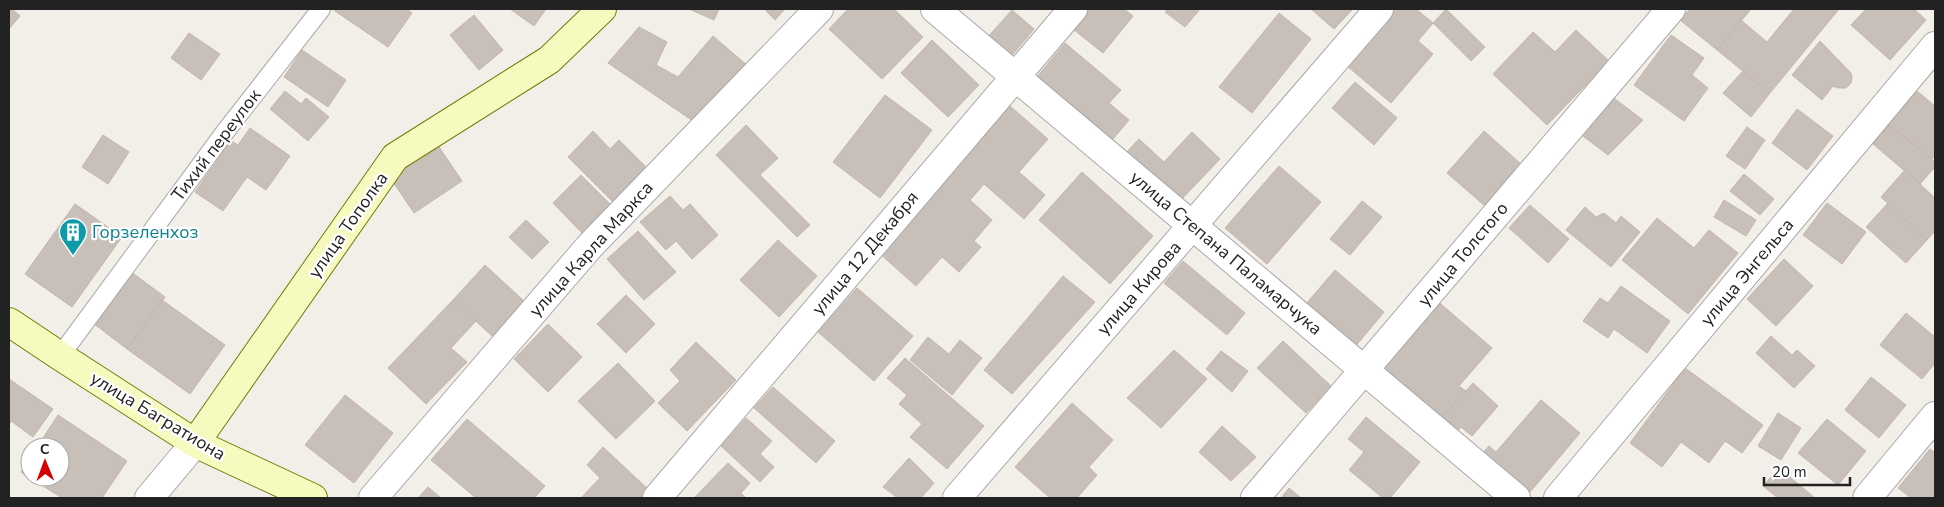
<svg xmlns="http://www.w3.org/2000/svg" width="1944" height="507" viewBox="0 0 1944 507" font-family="'Nunito Sans',sans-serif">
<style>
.building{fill:#c7bfb8;stroke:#c4b6ab}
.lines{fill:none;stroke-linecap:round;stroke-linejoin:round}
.lane-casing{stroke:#a9a9a9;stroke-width:20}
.street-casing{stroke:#a9a9a9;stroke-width:30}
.secondary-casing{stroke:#707d05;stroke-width:30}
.lane{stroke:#fff;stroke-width:18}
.street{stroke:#fff;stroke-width:28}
.secondary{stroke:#f7fabf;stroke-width:28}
.labels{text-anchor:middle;stroke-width:4.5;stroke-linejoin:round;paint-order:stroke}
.street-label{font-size:18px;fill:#222;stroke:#fff}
.culture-label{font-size:18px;fill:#0d838f;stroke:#fff;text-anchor:start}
</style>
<rect width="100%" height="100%" fill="#f2efe9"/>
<g class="building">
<polygon points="9,9 12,9 20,16 9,29"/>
<polygon points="336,9 407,9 412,13 388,47 335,11"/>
<polygon points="510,9 546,9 534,26"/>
<polygon points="689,9 719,9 714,20"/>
<polygon points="764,9 785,9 775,20"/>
<polygon points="848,9 894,9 923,37 882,79 829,29"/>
<polygon points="1090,9 1124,9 1133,16 1103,53 1073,29"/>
<polygon points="1167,9 1200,9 1185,27 1165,12"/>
<polygon points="1311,9 1353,9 1334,29"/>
<polygon points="1395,9 1416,9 1433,23 1418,41 1433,54 1391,103 1347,66"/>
<polygon points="1446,9 1485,47 1471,61 1433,23"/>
<polygon points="1690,9 1751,9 1717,50 1680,20"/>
<polygon points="1794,9 1839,9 1770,93 1717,50 1741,20 1767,42"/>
<polygon points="1866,9 1914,9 1926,20 1890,60 1851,25"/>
<polygon points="1012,10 1034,29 1009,59 986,39"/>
<polygon points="1279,13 1311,39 1252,113 1219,87"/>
<polygon points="474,15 503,50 479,70 450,35"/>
<polygon points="639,27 667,42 656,65 678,77 713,36 748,66 693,121 608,63"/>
<polygon points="1576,30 1609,61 1547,125 1493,74 1533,32 1555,52"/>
<polygon points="189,33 220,54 201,80 171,58"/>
<polygon points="1671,35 1704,58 1692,75 1708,88 1684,121 1634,85"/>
<polygon points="932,40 979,85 948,117 901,73"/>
<polygon points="1820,41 1851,73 1852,78 1851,83 1846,88 1838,88 1833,86 1822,100 1792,75"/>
<polygon points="1065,43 1121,90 1109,103 1129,120 1107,146 1032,83"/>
<polygon points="302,50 346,80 328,107 284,77"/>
<polygon points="1743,71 1770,93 1751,117 1723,93"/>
<polygon points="1355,82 1397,118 1374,145 1332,108"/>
<polygon points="285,91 301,104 306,98 329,117 308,141 270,109"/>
<polygon points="1917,91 1935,106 1935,155 1932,159 1889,125"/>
<polygon points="885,95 932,130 880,198 833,162"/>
<polygon points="1611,96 1643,120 1608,155 1579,133"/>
<polygon points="1003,100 1048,139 1019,172 1045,195 1024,219 984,184 970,200 992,220 974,241 981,247 959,272 942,257 916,286 878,252"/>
<polygon points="1797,109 1833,136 1807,170 1772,143"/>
<polygon points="746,125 778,158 760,175 810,225 797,237 716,155"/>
<polygon points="1889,125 1935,162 1935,167 1920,184 1873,144"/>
<polygon points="1747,127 1765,140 1745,169 1726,156"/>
<polygon points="250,128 290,156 266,190 247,177 223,211 195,192 231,141 238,145"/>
<polygon points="593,131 610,149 619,140 646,167 612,201 568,157"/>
<polygon points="1484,131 1521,164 1485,206 1447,173"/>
<polygon points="1192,132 1220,159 1177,204 1124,155 1139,139 1164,162"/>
<polygon points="103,135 129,152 108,184 82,167"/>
<polygon points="437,144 462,181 414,213 389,176"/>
<polygon points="1279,166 1321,202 1267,264 1225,228"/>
<polygon points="1905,170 1935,198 1935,231 1927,240 1881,197"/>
<polygon points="1082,172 1153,236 1110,284 1039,220"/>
<polygon points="1744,174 1774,199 1760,215 1730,191"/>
<polygon points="581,175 612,206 583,234 553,203"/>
<polygon points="670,196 683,210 690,204 718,235 692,259 676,241 666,250 640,222"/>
<polygon points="1724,200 1756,220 1746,236 1714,217"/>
<polygon points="1362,201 1382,217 1350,255 1330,239"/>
<polygon points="1827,203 1866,232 1842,264 1803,235"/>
<polygon points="1888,203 1927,240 1906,263 1866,227"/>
<polygon points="75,204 122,237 72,307 25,274"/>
<polygon points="1530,205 1569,239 1548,263 1509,228"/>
<polygon points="1585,207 1596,217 1604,213 1616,223 1621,216 1640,232 1611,267 1566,230"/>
<polygon points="1657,218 1694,248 1709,230 1738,253 1688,314 1622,260"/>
<polygon points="526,220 549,242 532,259 509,237"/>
<polygon points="638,231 676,272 644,300 607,259"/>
<polygon points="778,240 817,276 779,317 740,280"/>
<polygon points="1784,259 1813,286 1776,326 1747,299"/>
<polygon points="1183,261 1245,313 1227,335 1164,283"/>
<polygon points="485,265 524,301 492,336 453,300"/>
<polygon points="1335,270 1384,312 1344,360 1294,318"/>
<polygon points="131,272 165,297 127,349 93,323"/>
<polygon points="1063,276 1095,302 1012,394 984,370"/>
<polygon points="1621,286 1670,321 1647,353 1614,329 1608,338 1583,321 1600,298 1608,303"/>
<polygon points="857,288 913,336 874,381 818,332"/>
<polygon points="626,295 655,324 626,353 597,324"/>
<polygon points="1435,299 1492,348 1459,386 1466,391 1434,427 1380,380 1381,359"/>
<polygon points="162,300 225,345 190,394 127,349"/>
<polygon points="453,300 476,321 451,348 467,362 426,404 388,368"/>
<polygon points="1906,313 1935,337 1935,363 1922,379 1880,345"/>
<polygon points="548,324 582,357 548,392 514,359"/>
<polygon points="1771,336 1792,355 1797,350 1815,366 1794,388 1756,353"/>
<polygon points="928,337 949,354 960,340 982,358 952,395 910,360"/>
<polygon points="1283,341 1331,386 1306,413 1257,368"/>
<polygon points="696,342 736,380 687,431 658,403 680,381 670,370"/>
<polygon points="1174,350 1207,379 1161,428 1127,398"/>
<polygon points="1221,351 1248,371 1232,392 1206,369"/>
<polygon points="905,358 984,426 947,469 910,437 922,424 899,404 907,395 887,378"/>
<polygon points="618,363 655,401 616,439 578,401"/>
<polygon points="1685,368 1763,425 1742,453 1725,441 1709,463 1681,442 1662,467 1630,443"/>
<polygon points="1871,377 1906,405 1879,438 1845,410"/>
<polygon points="9,379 53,409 33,437 11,421 9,425"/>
<polygon points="1473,383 1498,406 1472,436 1461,427 1453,436 1437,423"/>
<polygon points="773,387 835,441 816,463 754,408"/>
<polygon points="345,395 393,433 354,483 305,445"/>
<polygon points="1541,400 1580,433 1525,498 1478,458 1489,446 1496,452"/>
<polygon points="1072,403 1113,440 1089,467 1097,475 1077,498 1050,498 1015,467"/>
<polygon points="1778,413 1801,428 1781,460 1758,446"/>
<polygon points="58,415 127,461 102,498 62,498 21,472 30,458 30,477 60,477 60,447 37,447"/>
<polygon points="1366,417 1420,462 1390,498 1383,498 1349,470 1364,452 1348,439"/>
<polygon points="746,418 772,441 760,454 774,467 760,482 721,446"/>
<polygon points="467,419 545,486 534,498 476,498 431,460"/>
<polygon points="1827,419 1866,451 1838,485 1798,453"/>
<polygon points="1222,426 1256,457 1231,481 1199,452"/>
<polygon points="603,447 651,492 645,498 581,498 600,478 587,465"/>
<polygon points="1930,449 1935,453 1935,498 1911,498 1898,488"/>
<polygon points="909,458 934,483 921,498 898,498 883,487"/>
<polygon points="728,463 750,483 741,493 746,498 694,498"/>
<polygon points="1779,468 1815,498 1778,498 1763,486"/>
<polygon points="428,487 441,498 418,498"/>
<polygon points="1289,488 1301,498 1281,498"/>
</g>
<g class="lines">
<g class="lane-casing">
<polyline id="lane" points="60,356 225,132 321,9"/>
</g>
<g class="street-casing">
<g id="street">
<polyline points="935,9 1516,498"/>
<polyline points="149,498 195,443"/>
<polyline points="373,498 589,247 819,9"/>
<polyline points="657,498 1073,9"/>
<polyline points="957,498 1379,9"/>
<polyline points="1255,498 1671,9"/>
<polyline points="1558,498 1935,46"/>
<polyline points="1867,498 1935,416"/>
</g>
</g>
<g class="secondary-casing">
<g id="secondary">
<polyline points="9,322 60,356 195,443 313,498"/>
<polyline points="195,443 395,157 549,60 602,9"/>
</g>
</g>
<use href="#lane" class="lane"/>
<use href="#street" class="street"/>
<use href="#secondary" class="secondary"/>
</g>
<defs>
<g id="building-pin" transform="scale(1.4375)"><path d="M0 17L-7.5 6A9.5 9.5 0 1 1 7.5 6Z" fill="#0f9aa8" stroke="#fff"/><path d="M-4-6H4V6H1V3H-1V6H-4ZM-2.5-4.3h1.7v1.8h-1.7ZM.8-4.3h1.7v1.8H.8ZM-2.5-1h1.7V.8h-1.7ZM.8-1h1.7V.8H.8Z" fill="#fff"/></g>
</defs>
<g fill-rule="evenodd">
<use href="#building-pin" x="73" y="232"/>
</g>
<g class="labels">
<g class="street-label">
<text transform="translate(216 145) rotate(-53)" y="6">Тихий переулок</text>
<text transform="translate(348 225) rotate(-55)" y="6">улица Тополка</text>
<text transform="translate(591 249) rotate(-48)" y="6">улица Карла Маркса</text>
<text transform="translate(865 253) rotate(-50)" y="6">улица 12 Декабря</text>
<text transform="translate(1226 253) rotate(40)" y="6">улица Степана Паламарчука</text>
<text transform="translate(1463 254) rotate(-50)" y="6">улица Толстого</text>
<text transform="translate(1747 272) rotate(-50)" y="6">улица Энгельса</text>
<text transform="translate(1139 288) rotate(-49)" y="6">улица Кирова</text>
<text transform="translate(158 416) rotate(31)" y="6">улица Багратиона</text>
</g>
<g class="culture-label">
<text x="92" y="238">Горзеленхоз</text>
</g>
</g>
<rect width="1944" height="507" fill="none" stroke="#222222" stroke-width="20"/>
<g transform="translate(45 462) rotate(359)"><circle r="24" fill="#ffffff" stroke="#a7a7a7"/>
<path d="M0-4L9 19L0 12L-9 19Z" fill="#d40000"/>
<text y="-8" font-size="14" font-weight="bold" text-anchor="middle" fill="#222222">С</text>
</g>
<path d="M1764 477v8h86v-8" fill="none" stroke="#222222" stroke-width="2.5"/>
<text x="1772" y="477" font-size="15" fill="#222222" stroke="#ffffff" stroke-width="4" paint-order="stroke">20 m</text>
</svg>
